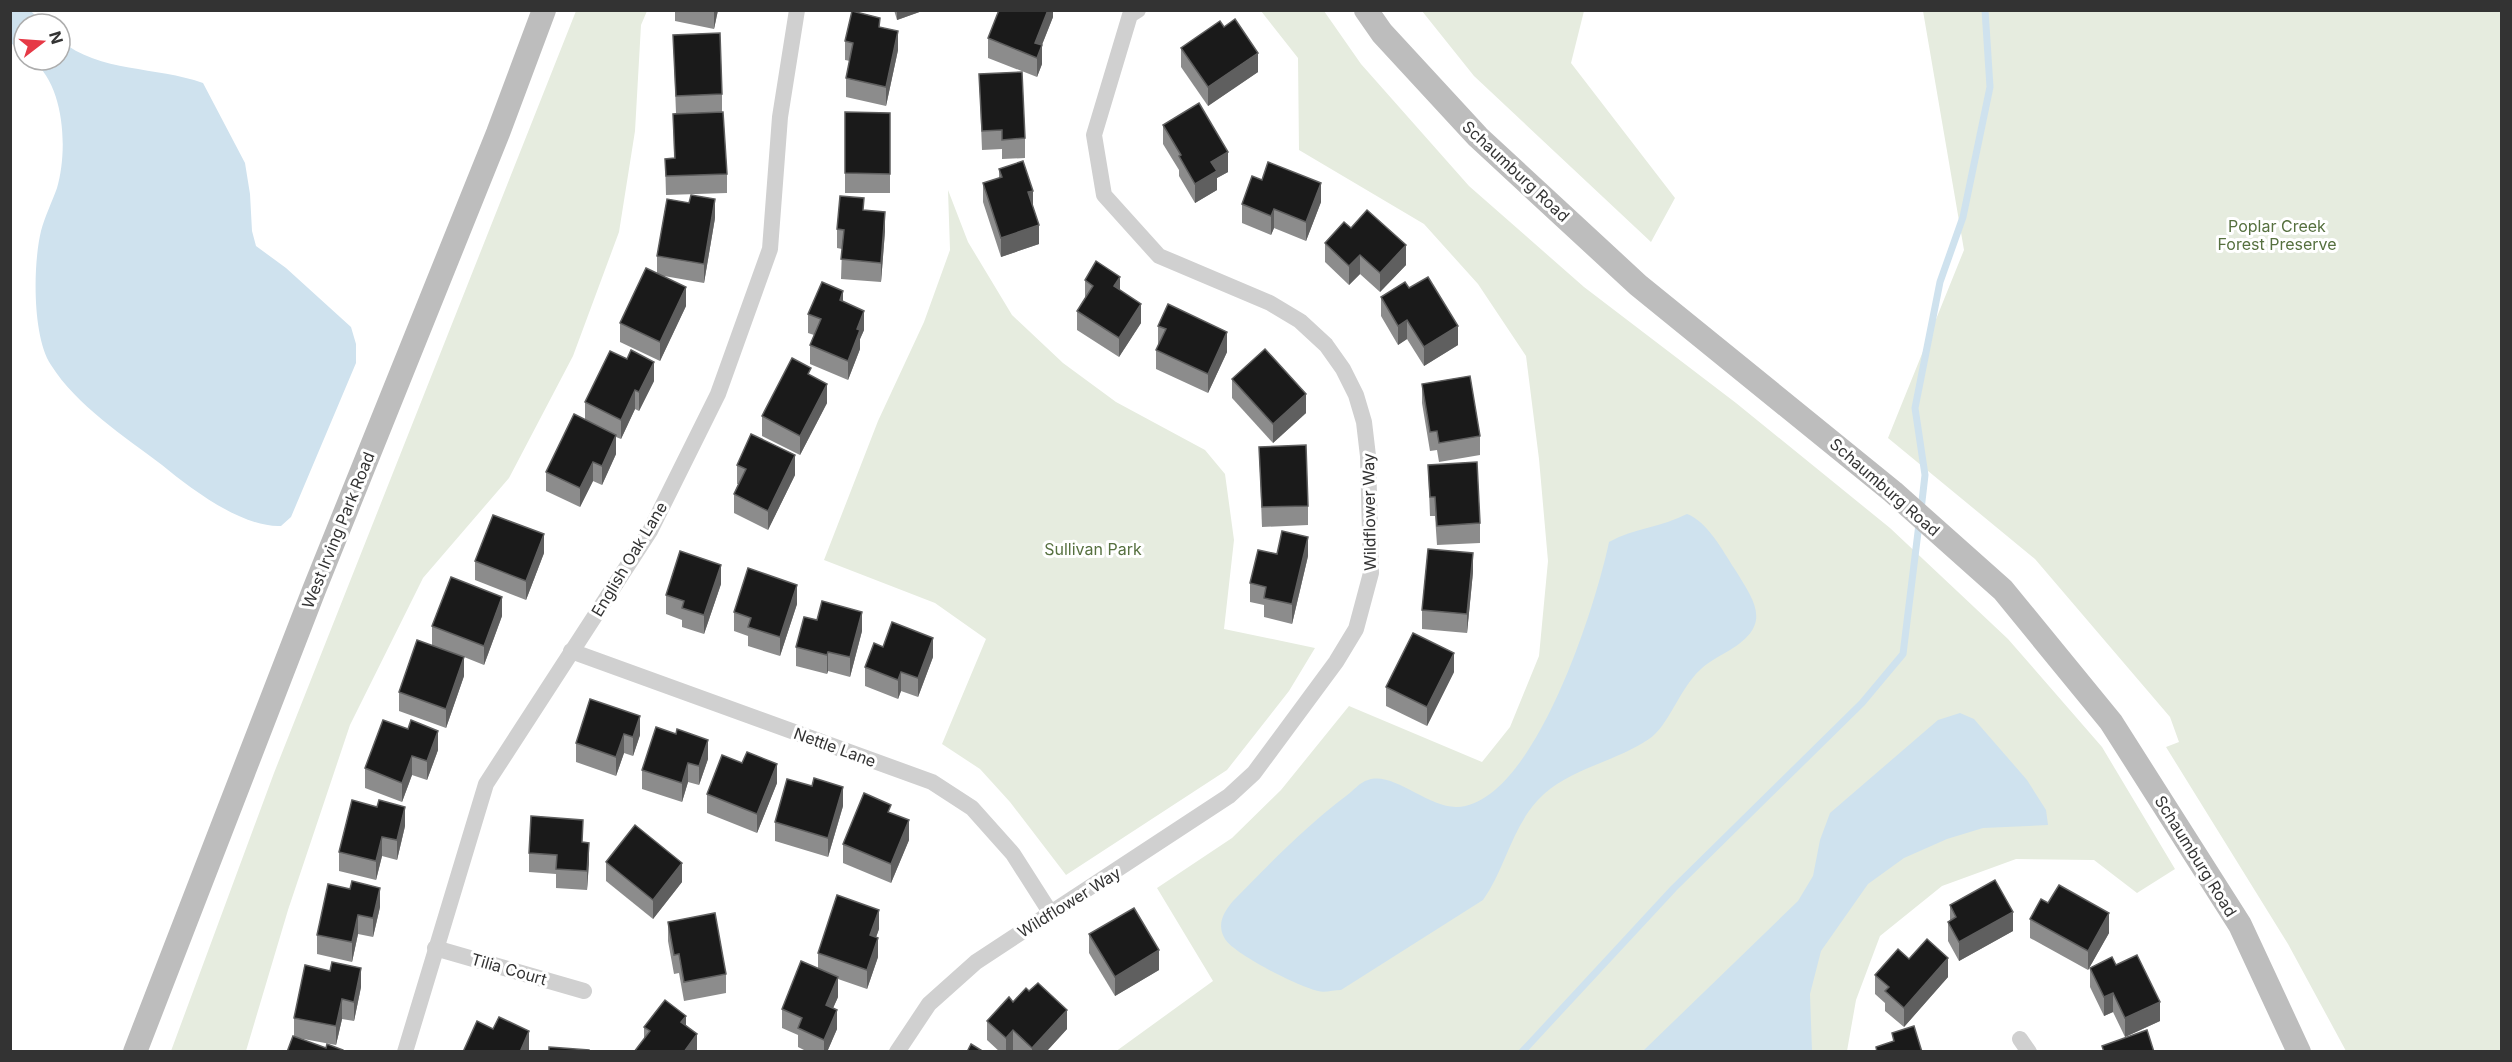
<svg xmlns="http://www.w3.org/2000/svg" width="2512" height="1062" viewBox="0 0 2512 1062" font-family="Inter,sans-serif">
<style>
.green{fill:#e6ecdf}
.water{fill:#cfe2ee}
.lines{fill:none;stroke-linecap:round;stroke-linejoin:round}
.stream{stroke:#cfe2ee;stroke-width:7}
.minor{stroke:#d0d0d0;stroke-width:16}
.secondary{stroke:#bdbdbd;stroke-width:24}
.wall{fill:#8c8c8c}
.shaded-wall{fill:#5f5f5f}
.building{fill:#1a1a1a;stroke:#5f5f5f;stroke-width:1.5}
.labels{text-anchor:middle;stroke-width:6;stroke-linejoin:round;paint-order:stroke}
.street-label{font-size:16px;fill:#333;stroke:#fff}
.park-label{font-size:16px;fill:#56703f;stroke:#fff}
</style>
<rect width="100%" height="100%" fill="#fff"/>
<g class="green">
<polygon points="576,11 647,11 641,25 635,131 619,232 573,356 509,478 423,578 350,725 288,910 246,1051 171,1051 274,773"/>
<polygon points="1261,11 1324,11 1361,64 1469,186 1584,287 1736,403 1890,528 2008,639 2102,747 2175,869 2137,893 2094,860 2016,859 1942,886 1880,936 1856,1000 1847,1051 1115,1052 1213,981 1157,888 1232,838 1281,790 1349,706 1482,762 1510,727 1539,656 1548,561 1539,459 1526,356 1478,284 1424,224 1299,150 1298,58"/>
<polygon points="1422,11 1584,11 1571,63 1675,198 1651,242 1474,76"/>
<polygon points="1923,11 2501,11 2501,1051 2346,1051 2288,944 2166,747 2179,742 2170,717 2035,559 1888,438 1964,250"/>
<polygon points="948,190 968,242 1012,315 1063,363 1116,402 1205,450 1225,474 1234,540 1224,629 1315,648 1289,691 1227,770 1066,875 1010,802 980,769 942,744 986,639 935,603 824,560 878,421 924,322 950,250"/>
</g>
<g class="water">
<polygon points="10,11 31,11 43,24 24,24 24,54 11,43"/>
<path d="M60 40C100 73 156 66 203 83L245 163 250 194 252 231 256 246 286 268 351 327 356 344V363L291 517 281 526C243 528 191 489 162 465 124 436 77 406 51 365 32 336 33 264 41 231 45 216 52 202 57 188 68 151 65 85 32 60H60Z"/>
<path d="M1687 514C1707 521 1723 551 1734 568 1755 602 1773 624 1730 650 1720 656 1708 662 1700 670 1680 688 1668 727 1649 739 1617 761 1573 768 1544 794 1512 823 1507 866 1483 900L1341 990C1334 990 1324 993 1318 991 1299 987 1234 954 1225 939 1216 924 1224 912 1233 901 1269 864 1305 827 1346 796 1353 791 1360 782 1368 780 1393 771 1428 808 1457 807 1534 804 1596 605 1609 542 1634 528 1662 527 1687 514Z"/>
<polygon points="1960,713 1974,719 2027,780 2046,810 2048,825 1983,828 1947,839 1904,858 1868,884 1821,951 1810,994 1812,1051 1643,1051 1798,901 1813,876 1820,840 1830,813 1938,720"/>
</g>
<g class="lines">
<g class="stream">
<polyline points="1921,510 1925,475 1915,408 1940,282 1963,217 1990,87 1985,10"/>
<polyline points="1522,1052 1674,888 1862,703 1903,654 1919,524"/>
</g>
<g class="minor">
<polyline points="571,651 932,782 972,808 1013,854 1050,912"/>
<polyline points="435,948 584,991"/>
<polyline points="2020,1039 2029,1052"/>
<polyline points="405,1052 486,784 650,531 718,394 770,249 780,117 797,10"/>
<polyline points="897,1052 929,1004 976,962 1229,796 1254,773 1336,662 1356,629 1371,573 1368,456 1364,422 1356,395 1343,369 1326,345 1300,321 1270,303 1159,256 1104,195 1094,135 1130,15 1138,10"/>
</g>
<g class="secondary">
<polyline points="1366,10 1382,33 1478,137 1638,285 1893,492 2003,590 2111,722 2240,925 2299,1052"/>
<polyline points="135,1052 314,590 498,133 544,10"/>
</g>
</g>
<g class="wall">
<polygon points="675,10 718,10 714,29 675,21"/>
<polygon points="894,10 925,10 897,20"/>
<polygon points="1053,10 1053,17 1042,45 1042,64 1037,77 988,58 988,38"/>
<polygon points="673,35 722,94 722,112 727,174 727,193 666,195 665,159 674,158 673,114 676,113"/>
<polygon points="845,41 898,50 886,106 846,97 846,78 850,61 845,60"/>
<polygon points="1181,48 1258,72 1208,106 1181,67"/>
<polygon points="979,74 1025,138 1025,158 1002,159 1002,149 982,150"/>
<polygon points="845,112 890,113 890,193 845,193"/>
<polygon points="1163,125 1228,172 1217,178 1217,190 1195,203 1179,176 1179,170 1163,144"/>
<polygon points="999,169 1033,207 1039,244 1001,257 983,202 983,183 999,178"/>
<polygon points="1321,202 1306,241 1274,228 1271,235 1242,223 1242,204"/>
<polygon points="864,210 885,231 881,282 841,279 842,249 837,248 837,229"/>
<polygon points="715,218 704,283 664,276 686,306 660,361 620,342 620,323 657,273 657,256"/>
<polygon points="1351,228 1406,265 1380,292 1360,274 1349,285 1325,262 1325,243"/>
<polygon points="1085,280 1120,291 1141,323 1119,357 1077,330 1077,311 1085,298"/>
<polygon points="1409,288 1458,345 1424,366 1407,339 1398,345 1381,316 1381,297"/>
<polygon points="843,302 864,330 860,339 860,349 848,380 810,364 810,345 814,335 808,333 808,314"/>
<polygon points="1158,326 1227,352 1208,393 1156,369 1156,350 1158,345"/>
<polygon points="811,376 827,403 800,455 762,436 762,416"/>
<polygon points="1232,379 1306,413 1273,443 1232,398"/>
<polygon points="654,381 639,411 635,409 621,439 616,437 616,454 602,485 593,481 580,507 546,491 546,472 585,420 585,402"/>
<polygon points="1422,384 1480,436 1480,455 1439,462 1437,450 1430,451 1422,403"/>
<polygon points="1259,447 1308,506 1308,525 1262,527"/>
<polygon points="737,465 795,475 768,530 734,513 734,494 738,484 737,484"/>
<polygon points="1428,465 1480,523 1480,543 1437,545 1435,516 1430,516"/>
<polygon points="544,553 526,600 475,580 475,561"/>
<polygon points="1277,554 1308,556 1292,624 1264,617 1264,605 1250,602 1250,583"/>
<polygon points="1473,572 1467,633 1422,629 1422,610"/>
<polygon points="721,584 704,634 682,627 682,620 666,614 666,595"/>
<polygon points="797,604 780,656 748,646 748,636 734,631 734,612"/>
<polygon points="502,616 484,665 464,657 464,676 446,728 399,711 399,692 432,645 432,626"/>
<polygon points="862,631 850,677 828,671 827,674 796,666 796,647"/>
<polygon points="883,647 933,657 918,697 901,691 898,699 865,686 865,667"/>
<polygon points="1454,672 1427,726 1386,706 1386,687"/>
<polygon points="590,699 640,735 633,756 624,753 616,776 576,762 576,743"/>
<polygon points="408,729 438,750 427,780 412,775 402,802 365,788 365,768"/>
<polygon points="708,759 699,785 688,782 682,802 642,789 642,770"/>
<polygon points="777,783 757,833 707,813 707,794"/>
<polygon points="843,806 828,857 775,841 775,822"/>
<polygon points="891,813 909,840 891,883 843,863 843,844"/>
<polygon points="405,826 397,860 382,856 376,880 339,871 339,852"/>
<polygon points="583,842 589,862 587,890 556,888 556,874 529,872 529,853"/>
<polygon points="606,862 682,882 653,919 606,881"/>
<polygon points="328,884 380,907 373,937 358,934 352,962 317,954 317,935"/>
<polygon points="1950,905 2013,931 1959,961 1948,941 1948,922 1950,921"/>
<polygon points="2030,919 2109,933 2088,970 2030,938"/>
<polygon points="668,922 726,974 726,993 684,1001 679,973 674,974 668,941"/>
<polygon points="879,929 876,937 878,957 867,989 838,979 838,997 833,1008 837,1029 827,1052 808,1052 798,1047 798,1035 782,1028 782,1009 818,969 818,953"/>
<polygon points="1089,934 1159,970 1115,996 1089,953"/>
<polygon points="1909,959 1948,977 1904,1027 1885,1011 1885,1003 1875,994 1875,975"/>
<polygon points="2116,965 2160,1021 2125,1037 2113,1012 2104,1016 2090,987 2090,968"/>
<polygon points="361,987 354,1021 342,1019 336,1045 298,1038 326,1048 343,1050 287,1052 294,1036 294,1018"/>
<polygon points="1013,1002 1067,1029 1046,1052 1015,1052 1013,1050 1011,1052 1000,1052 987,1040 987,1021"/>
<polygon points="686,1025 697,1052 644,1038 644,1027"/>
</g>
<g class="shaded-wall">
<polygon points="714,10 718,10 714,29"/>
<polygon points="897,10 925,10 897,20"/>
<polygon points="1048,10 1053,10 1053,17 1037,57 1035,43"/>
<polygon points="898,31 898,50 886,106 886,87"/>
<polygon points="1042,45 1042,64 1037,77 1037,58"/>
<polygon points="1258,53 1258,72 1208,106 1208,87"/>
<polygon points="1228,152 1228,172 1217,178 1217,190 1195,203 1195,184 1211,162"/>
<polygon points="1321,183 1321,202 1306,241 1306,222"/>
<polygon points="1033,191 1033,210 1028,192"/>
<polygon points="715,199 715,218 704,283 704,264"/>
<polygon points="1274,209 1274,228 1271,235 1271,216"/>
<polygon points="885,212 885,231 881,282 881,263"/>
<polygon points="1039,225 1039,244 1001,257 1001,238"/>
<polygon points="1406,245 1406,265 1380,292 1380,273"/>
<polygon points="1360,255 1360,274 1349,285 1349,266"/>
<polygon points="1120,277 1120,296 1114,286"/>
<polygon points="686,287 686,306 660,361 660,342"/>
<polygon points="843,291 843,310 840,300"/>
<polygon points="1141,304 1141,323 1119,357 1119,338"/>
<polygon points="864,311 864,330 860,339 860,349 848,380 848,361 857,329"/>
<polygon points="1407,320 1407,339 1398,345 1398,326"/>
<polygon points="1458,326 1458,345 1424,366 1424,347"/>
<polygon points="1227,332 1227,352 1208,393 1208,374"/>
<polygon points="654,362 654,381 639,411 639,392"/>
<polygon points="827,384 827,403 800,455 800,436"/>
<polygon points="635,390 635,409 621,439 621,420"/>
<polygon points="1306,394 1306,413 1273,443 1273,424"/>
<polygon points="616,435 616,454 602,485 602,466"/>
<polygon points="795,455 795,475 768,530 768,511"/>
<polygon points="593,462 593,481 580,507 580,488"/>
<polygon points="544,534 544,553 526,600 526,581"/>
<polygon points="1308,537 1308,556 1292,624 1292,604"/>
<polygon points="1473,553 1473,572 1467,633 1467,614"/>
<polygon points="721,565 721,584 704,634 704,615"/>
<polygon points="797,585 797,604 780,656 780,637"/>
<polygon points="502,597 502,616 484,665 484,646"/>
<polygon points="862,612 862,631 850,677 850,657"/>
<polygon points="933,638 933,657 918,697 918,678"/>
<polygon points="828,652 828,671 827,674 827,655"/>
<polygon points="1454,653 1454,672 1427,726 1427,707"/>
<polygon points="464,657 464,676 446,728 446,709"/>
<polygon points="901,672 901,691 898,699 898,680"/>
<polygon points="640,716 640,735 633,756 633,737"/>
<polygon points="438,731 438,750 427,780 427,761"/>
<polygon points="624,734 624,753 616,776 616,757"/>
<polygon points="708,740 708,759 699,785 699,766"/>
<polygon points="412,756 412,775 402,802 402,783"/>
<polygon points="688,763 688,782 682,802 682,783"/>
<polygon points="777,764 777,783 757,833 757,814"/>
<polygon points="843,787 843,806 828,857 828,838"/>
<polygon points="405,807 405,826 397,860 397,840"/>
<polygon points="909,820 909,840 891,883 891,864"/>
<polygon points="382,837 382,856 376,880 376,861"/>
<polygon points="589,843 589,862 587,890 587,871"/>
<polygon points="682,863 682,882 653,919 653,900"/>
<polygon points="380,888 380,907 373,937 373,918"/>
<polygon points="879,910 879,929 870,954 870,935"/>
<polygon points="2013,912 2013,931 1959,961 1959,942"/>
<polygon points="2109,913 2109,933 2088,970 2088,951"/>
<polygon points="358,915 358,934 352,962 352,942"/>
<polygon points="878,938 878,957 867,989 867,970"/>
<polygon points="1159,950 1159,970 1115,996 1115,977"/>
<polygon points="1948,958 1948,977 1904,1027 1904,1008"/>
<polygon points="361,968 361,987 354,1021 354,1002"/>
<polygon points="838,977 838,997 826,1024 826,1005"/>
<polygon points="2113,993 2113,1012 2104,1016 2104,997"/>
<polygon points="342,999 342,1019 336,1045 336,1026"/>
<polygon points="2160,1002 2160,1021 2125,1037 2125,1018"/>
<polygon points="837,1010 837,1029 827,1052 824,1052 824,1040"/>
<polygon points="1067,1010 1067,1029 1046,1052 1032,1052 1032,1048"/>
<polygon points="686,1016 686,1035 681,1022"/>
<polygon points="1013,1030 1013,1050 1011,1052 1006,1052 1006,1038"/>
<polygon points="529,1031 529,1052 520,1052"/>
<polygon points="697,1034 697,1052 684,1052"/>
</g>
<g class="building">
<polygon points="999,10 1048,10 1035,43 1042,45 1037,58 988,38"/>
<polygon points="852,11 880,18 879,27 898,31 886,87 846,78 853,43 845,41"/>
<polygon points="1235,19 1258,53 1208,87 1181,48 1220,21 1224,27"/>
<polygon points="720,33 722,94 676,96 673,35"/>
<polygon points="1022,72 1025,138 1002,140 1002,130 982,131 979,74"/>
<polygon points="1199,103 1228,152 1211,162 1217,171 1195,184 1179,156 1181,155 1163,125"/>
<polygon points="723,112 727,174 666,176 665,159 675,158 673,114"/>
<polygon points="845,112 890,113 890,174 845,173"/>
<polygon points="1023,161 1033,191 1028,192 1039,225 1001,238 983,183 1002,177 999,169"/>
<polygon points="1268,162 1321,183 1306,222 1274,209 1271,216 1242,204 1252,176 1262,180"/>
<polygon points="691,195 715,199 704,264 657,256 667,199 689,203"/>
<polygon points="840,196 864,198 863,210 885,212 881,263 841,259 844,230 837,229"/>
<polygon points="1367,210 1406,245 1380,273 1360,255 1349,266 1325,243 1344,222 1351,228"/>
<polygon points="1096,261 1120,277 1114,286 1141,304 1119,338 1077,311 1093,286 1085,280"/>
<polygon points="646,268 686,287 660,342 620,323"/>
<polygon points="1428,277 1458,326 1424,347 1407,320 1398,326 1381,297 1405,282 1409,288"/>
<polygon points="822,282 843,291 840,300 864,311 857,329 860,330 848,361 810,345 821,319 808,314"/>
<polygon points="1168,304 1227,332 1208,374 1156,350 1166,329 1158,326"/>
<polygon points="1265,349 1306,394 1273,424 1232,379"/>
<polygon points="631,350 654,362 639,392 635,390 621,420 585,402 610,351 627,359"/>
<polygon points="792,358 811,368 808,374 827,384 800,436 762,416"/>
<polygon points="1470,376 1480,436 1439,443 1437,431 1430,432 1422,384"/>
<polygon points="574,414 616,435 602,466 593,462 580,488 546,472"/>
<polygon points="751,434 795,455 768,511 734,494 746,469 737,465"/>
<polygon points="1306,445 1308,506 1262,507 1259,447"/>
<polygon points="1477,462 1480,523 1437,526 1435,497 1430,497 1428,465"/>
<polygon points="493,515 544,534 526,581 475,561"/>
<polygon points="1282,531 1308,537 1292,604 1264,598 1266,587 1250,583 1258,550 1277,554"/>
<polygon points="1428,549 1473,553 1467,614 1422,610"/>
<polygon points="680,551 721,565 704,615 682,608 684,601 666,595"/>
<polygon points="748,568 797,585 780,637 748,627 751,618 734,612"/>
<polygon points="451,577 502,597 484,646 432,626"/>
<polygon points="822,601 862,612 850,657 828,652 827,655 796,647 804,617 817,620"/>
<polygon points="892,622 933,638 918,678 901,672 898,680 865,667 874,643 883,647"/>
<polygon points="1413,633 1454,653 1427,707 1386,687"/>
<polygon points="417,640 464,657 446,709 399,692"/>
<polygon points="590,699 640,716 633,737 624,734 616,757 576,743"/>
<polygon points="383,720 408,729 411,720 438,731 427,761 412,756 402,783 365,768"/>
<polygon points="656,727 676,734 677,729 708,740 699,766 688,763 682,783 642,770"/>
<polygon points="747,752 777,764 757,814 707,794 722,755 742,763"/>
<polygon points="814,778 843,787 828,838 775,822 787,779 812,786"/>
<polygon points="864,793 891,805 888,812 909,820 891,864 843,844"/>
<polygon points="352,800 377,807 379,800 405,807 397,840 382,837 376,861 339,852"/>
<polygon points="531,816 583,820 582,842 589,843 587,871 556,869 557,855 529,853"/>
<polygon points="635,825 682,863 653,900 606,862"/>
<polygon points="1995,880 2013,912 1959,942 1948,922 1956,917 1950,905"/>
<polygon points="352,881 380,888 373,918 358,915 352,942 317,935 328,884 350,889"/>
<polygon points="2059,885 2109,913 2088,951 2030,919 2041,899 2048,903"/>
<polygon points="837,895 879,910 870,935 878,938 867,970 818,953"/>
<polygon points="1134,908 1159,950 1115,977 1089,934"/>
<polygon points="715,913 726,974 684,982 679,954 674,955 668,922"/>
<polygon points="1927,939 1948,958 1904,1008 1885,991 1889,987 1875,975 1898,949 1909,959"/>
<polygon points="2137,955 2160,1002 2125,1018 2113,993 2104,997 2090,968 2112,957 2116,965"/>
<polygon points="801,961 838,977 826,1005 837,1010 824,1040 798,1028 802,1018 782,1009"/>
<polygon points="332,962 361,968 354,1002 342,999 336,1026 294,1018 305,965 330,971"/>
<polygon points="1038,983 1067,1010 1032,1048 1013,1030 1006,1038 987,1021 1009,997 1013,1002 1026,988 1029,991"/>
<polygon points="665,1000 686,1016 681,1022 697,1034 684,1052 634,1052 650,1031 644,1027"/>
<polygon points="499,1017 529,1031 520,1052 463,1052 477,1021 493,1029"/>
<polygon points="1914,1026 1922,1052 1877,1052 1876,1047 1894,1041 1892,1033"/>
<polygon points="2147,1030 2154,1052 2104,1052 2102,1046"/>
<polygon points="293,1036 326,1048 327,1044 343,1050 343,1052 287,1052"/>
<polygon points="971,1044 984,1052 967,1052"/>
<polygon points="549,1047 589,1050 589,1052 549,1052"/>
</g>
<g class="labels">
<g class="street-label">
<text transform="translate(1516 171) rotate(43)" y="6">Schaumburg Road</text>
<text transform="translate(1885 487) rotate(41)" y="6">Schaumburg Road</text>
<text transform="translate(1369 512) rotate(-91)" y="6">Wildflower Way</text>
<text transform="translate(338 530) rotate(-68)" y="6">West Irving Park Road</text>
<text transform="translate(629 559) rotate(-59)" y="6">English Oak Lane</text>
<text transform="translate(835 747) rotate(20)" y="6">Nettle Lane</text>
<text transform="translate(2196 856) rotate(58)" y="6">Schaumburg Road</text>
<text transform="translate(1069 902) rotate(-32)" y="6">Wildflower Way</text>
<text transform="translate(509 969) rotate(16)" y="6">Tilia Court</text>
</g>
<g class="park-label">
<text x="2277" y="232">Poplar Creek<tspan x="2277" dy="18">Forest Preserve</tspan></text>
<text x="1093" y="555">Sullivan Park</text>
</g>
</g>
<rect width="2512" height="1062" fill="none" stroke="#333333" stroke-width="24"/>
<g transform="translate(42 42) rotate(73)"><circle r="28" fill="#ffffff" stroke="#adadad" stroke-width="1.5"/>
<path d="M0-4.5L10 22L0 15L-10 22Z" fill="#e63946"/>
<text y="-9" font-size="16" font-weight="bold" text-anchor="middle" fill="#333333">N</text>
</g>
</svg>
